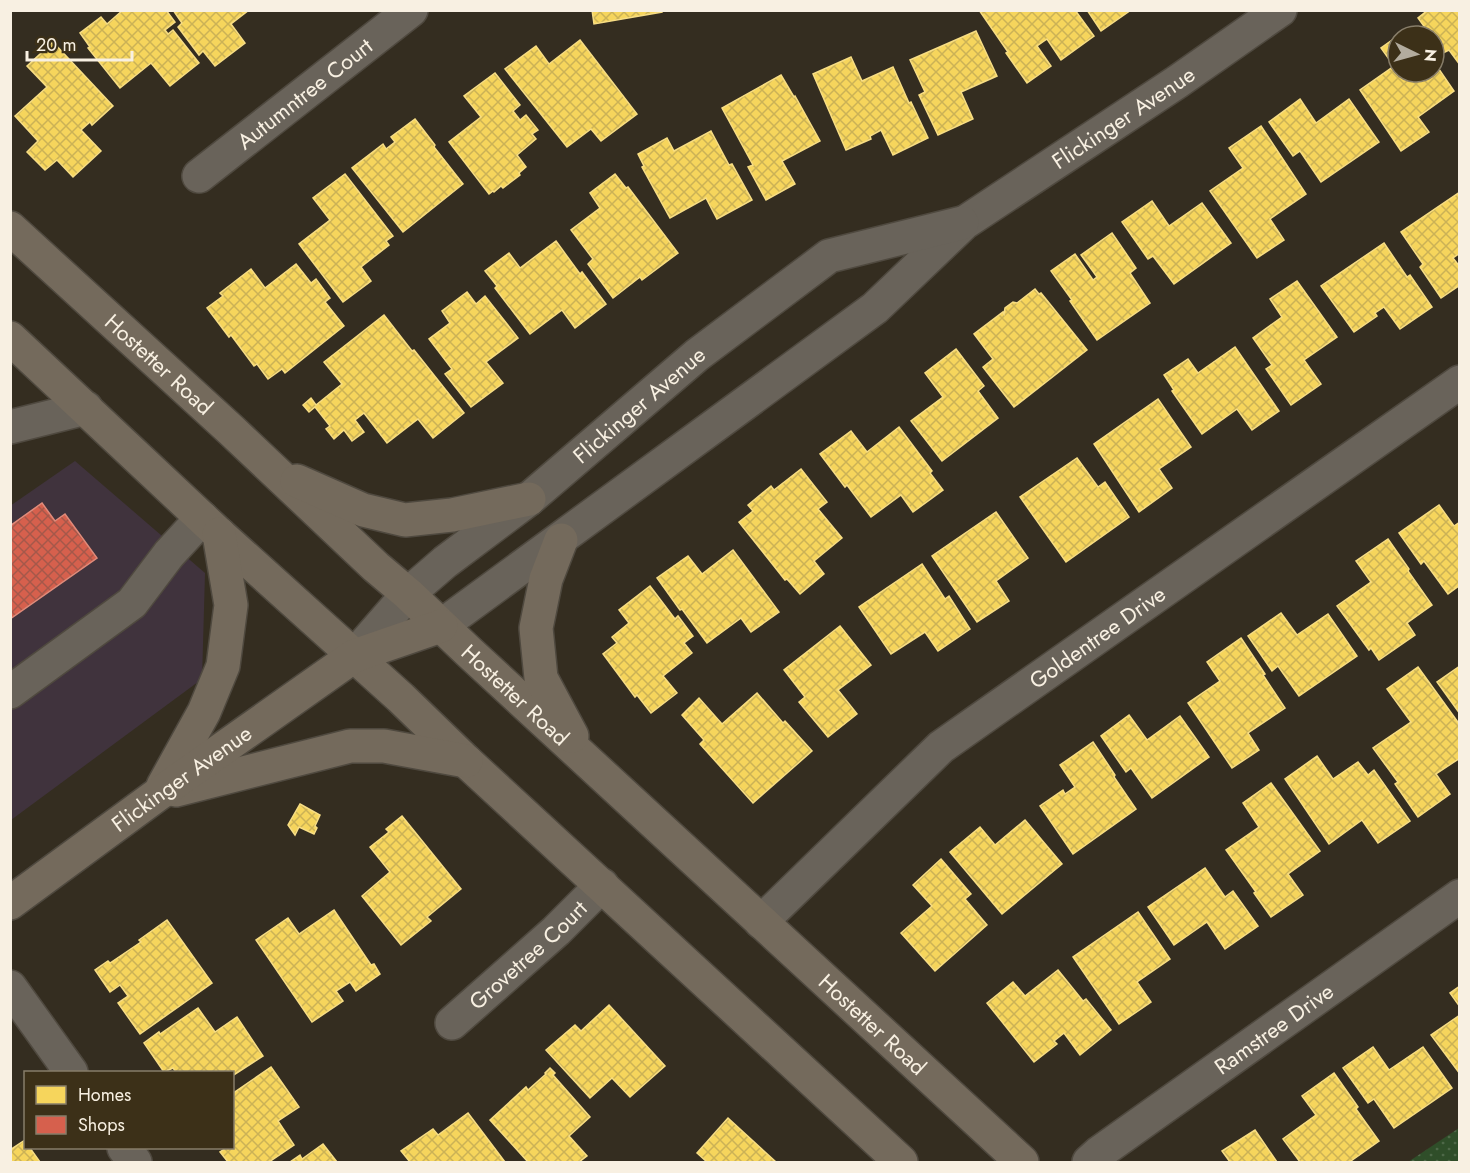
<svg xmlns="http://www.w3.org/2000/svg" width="1470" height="1173" viewBox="0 0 1470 1173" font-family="Jost,sans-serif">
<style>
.commercial{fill:#40333d}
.park{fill:url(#park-dots)}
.homes{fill:url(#homes-cross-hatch);stroke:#f7dd84;stroke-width:1.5}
.shops{fill:url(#shops-cross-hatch);stroke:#e08b7a;stroke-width:1.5}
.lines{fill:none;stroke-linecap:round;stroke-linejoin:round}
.minor-casing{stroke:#4f493f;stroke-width:36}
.major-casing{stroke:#4f493f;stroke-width:36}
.minor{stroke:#69635a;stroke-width:33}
.major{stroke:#746a5c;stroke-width:33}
.labels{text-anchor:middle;stroke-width:6;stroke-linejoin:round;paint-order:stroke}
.street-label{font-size:22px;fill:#f8f0e2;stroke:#3c3018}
</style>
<defs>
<pattern id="park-dots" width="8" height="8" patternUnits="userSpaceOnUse" patternTransform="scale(1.5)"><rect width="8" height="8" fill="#2f4e29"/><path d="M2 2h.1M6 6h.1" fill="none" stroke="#4e6848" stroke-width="1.8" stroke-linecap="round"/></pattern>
<pattern id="homes-cross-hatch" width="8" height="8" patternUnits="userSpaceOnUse" patternTransform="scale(1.5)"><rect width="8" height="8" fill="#f6d55c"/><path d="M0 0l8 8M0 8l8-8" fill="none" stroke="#cbb256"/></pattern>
<pattern id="shops-cross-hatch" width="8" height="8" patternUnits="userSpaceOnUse" patternTransform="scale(1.5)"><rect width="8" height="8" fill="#d6604d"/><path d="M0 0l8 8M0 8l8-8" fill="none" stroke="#a5584a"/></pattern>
</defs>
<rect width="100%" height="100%" fill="#342d20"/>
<polygon class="commercial" points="75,461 205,573 202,679 11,820 10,506"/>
<polygon class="park" points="1459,1128 1459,1162 1408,1162"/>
<g class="homes">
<polygon points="123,10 166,10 175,22 165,30 168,34 173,30 199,63 170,86 151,63 120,88 88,48 90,47 80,33 101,17 107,24"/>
<polygon points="173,10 249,10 231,24 245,43 215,66 203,51 199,55 178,27 182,23"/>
<polygon points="592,10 662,10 662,12 594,24"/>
<polygon points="979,10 1075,10 1094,36 1061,60 1047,39 1037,46 1051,66 1027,83 1006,53 1008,52"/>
<polygon points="1087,10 1131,10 1101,31"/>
<polygon points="1428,10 1458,10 1460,13 1460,65 1449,50 1443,53 1434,40 1434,36 1431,36 1418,18"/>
<polygon points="1409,28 1415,36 1398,36 1398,72 1434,72 1434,62 1454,91 1418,117 1429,132 1401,151 1360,90 1394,66 1381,48"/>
<polygon points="976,31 997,76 961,92 973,119 938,135 919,95 925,92 910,60"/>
<polygon points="580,40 637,114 601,141 591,129 567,147 505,69 536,46 549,64"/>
<polygon points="53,42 113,106 92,125 90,122 81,130 101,151 73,177 57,160 45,170 27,152 38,141 15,116 47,87 27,66"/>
<polygon points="851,57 862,81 893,67 909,103 911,102 928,138 893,155 881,130 870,136 871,139 846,150 813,74"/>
<polygon points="495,73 520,105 513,111 520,120 526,115 538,130 532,134 536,139 517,155 526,167 519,173 520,175 503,188 501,186 494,192 493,191 489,194 449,142 481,117 464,96"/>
<polygon points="781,75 794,97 795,96 820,141 782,161 795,184 766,200 748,167 753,165 722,108"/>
<polygon points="1300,99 1316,123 1349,99 1379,142 1321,182 1300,151 1293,156 1269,122"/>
<polygon points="415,119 435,145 434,147 463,184 403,232 352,168 383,144 386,149 395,142 391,137"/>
<polygon points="1261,126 1306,194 1270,219 1284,240 1257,258 1210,191 1243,168 1229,148"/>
<polygon points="711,131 729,165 732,164 752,200 717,219 706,198 670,218 642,167 644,166 638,154 667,138 674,151"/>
<polygon points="345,174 393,236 386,241 389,245 361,267 371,281 343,302 299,244 330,220 313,198"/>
<polygon points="615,174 626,188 628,187 678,253 642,280 640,277 613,298 588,264 593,259 571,230 600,208 590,193"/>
<polygon points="1460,192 1460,253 1453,258 1460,267 1460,285 1441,298 1420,267 1423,264 1401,232"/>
<polygon points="1152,201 1169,226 1202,203 1231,243 1174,284 1153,256 1148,259 1122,222"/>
<polygon points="1112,233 1136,268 1130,273 1150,303 1097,340 1070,301 1072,300 1051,271 1075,254 1093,280 1097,277 1081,255"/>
<polygon points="556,241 580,274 582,272 606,304 575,328 562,310 530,334 495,288 497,286 485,271 509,253 520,268"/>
<polygon points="1384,243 1407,277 1410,275 1432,307 1400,329 1384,307 1375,313 1377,316 1354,332 1321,286"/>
<polygon points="296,264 311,283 316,279 330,298 325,302 344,326 285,373 282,369 268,379 257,364 254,366 231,335 229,337 207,308 223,296 220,293 251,269 265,288"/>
<polygon points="1297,281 1337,337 1304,360 1321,384 1291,405 1266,369 1272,365 1253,338 1282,317 1270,299"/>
<polygon points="1035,289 1039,294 1041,293 1087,350 1014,407 983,367 993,359 974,334 1003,312 1004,314 1005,308 1013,302 1017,303"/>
<polygon points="467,292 476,304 485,296 518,338 486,362 503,383 471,407 445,374 452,369 429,339 450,323 442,311"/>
<polygon points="384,315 412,351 414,350 464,413 433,438 418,419 387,443 364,413 355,420 364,432 352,441 344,430 334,439 326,429 330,426 315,407 309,412 303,405 311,398 316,405 342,384 324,362"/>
<polygon points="1235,347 1279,411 1252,430 1237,409 1202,434 1172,391 1174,390 1164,375 1188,359 1198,373"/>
<polygon points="956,349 984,386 978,391 998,418 942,461 911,421 943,397 925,373"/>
<polygon points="1158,399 1191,447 1159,469 1172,488 1139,512 1094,444"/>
<polygon points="899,427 932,471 930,473 943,490 913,512 901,495 871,517 847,485 845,487 820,454 851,431 867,452"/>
<polygon points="1077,458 1098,487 1105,482 1129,517 1066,562 1020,497"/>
<polygon points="801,469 827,502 818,509 842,538 814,561 824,574 800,594 787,579 785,580 739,522 753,511 748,505 771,486 774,490"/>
<polygon points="1439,505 1454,526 1460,522 1460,585 1448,594 1424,561 1421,564 1399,533"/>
<polygon points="996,512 1028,558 996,581 1009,601 977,622 932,556"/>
<polygon points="1388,539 1409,569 1408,571 1432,605 1407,623 1415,635 1379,660 1371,648 1369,650 1337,606 1371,582 1356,561"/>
<polygon points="733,550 779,612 751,632 741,618 707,643 682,609 680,610 657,578 688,556 702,574"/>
<polygon points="922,564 945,599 949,596 970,629 938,651 925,632 891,654 859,607"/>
<polygon points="650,586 675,619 678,616 693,636 684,643 692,653 663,676 677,693 651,713 637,695 635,697 603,654 617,643 612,637 629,623 619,610"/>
<polygon points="1281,613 1297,635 1328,614 1357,656 1299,696 1278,666 1272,671 1248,636"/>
<polygon points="840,626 871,665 838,690 857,714 828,737 799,702 805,697 784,670"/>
<polygon points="1241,638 1265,674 1263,675 1285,708 1248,733 1259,750 1232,768 1188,703 1220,681 1207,662"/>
<polygon points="1460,666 1460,714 1437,682"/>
<polygon points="1418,667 1460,725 1460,758 1436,774 1450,794 1418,817 1395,784 1398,782 1373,748 1411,722 1387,689"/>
<polygon points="757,693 783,723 785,721 812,751 753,803 700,744 704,740 682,715 699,698 722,724"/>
<polygon points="1129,715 1147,740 1180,716 1209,757 1152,798 1131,768 1126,772 1101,736"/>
<polygon points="1093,742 1115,775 1114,777 1136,809 1073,854 1040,806 1063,790 1065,794 1075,787 1060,765"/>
<polygon points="1317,756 1333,779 1358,762 1368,775 1374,770 1410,821 1378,843 1362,820 1329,844 1285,779"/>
<polygon points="1271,783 1320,851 1288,874 1303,895 1271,917 1254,893 1256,892 1226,850 1259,827 1243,803"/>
<polygon points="300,804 320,815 315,826 317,828 314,834 299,827 295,835 288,825"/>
<polygon points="402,816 461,889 427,917 431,921 401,945 362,896 390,872 370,847 389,832 386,829"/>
<polygon points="1025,820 1062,864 1002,914 950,852 980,827 995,845"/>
<polygon points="941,859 971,894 965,899 987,925 935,971 901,933 932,906 913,885"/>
<polygon points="1205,868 1225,897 1233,891 1258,926 1225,949 1207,922 1174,945 1148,907"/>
<polygon points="334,910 371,965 374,964 380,974 356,991 350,982 336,991 343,1001 312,1022 256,940 288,918 299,934"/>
<polygon points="1138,912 1170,959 1137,982 1151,1002 1119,1024 1073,957"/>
<polygon points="167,920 212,983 140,1034 118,1003 128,996 120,985 110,992 95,970 108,961 110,963 141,942 139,940"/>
<polygon points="1058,970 1083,1001 1086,999 1111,1030 1080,1055 1064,1033 1054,1041 1057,1044 1034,1062 987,1003 1013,982 1025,996"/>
<polygon points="1460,986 1460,1007 1450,993"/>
<polygon points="609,1005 665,1066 630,1097 612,1078 590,1098 546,1050 575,1025 581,1031"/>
<polygon points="198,1008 215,1032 237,1017 263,1056 232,1076 232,1072 176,1072 173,1068 164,1072 144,1043 159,1032 160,1034"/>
<polygon points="1460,1015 1460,1074 1431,1035"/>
<polygon points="1373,1047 1389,1070 1423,1047 1452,1088 1394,1128 1374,1099 1368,1103 1343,1068"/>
<polygon points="271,1067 299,1107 278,1121 294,1145 269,1162 228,1162 220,1152 226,1148 232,1148 232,1094"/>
<polygon points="550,1068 555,1073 553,1075 590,1117 569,1136 587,1156 579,1162 528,1162 490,1120 526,1087 528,1090 546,1074 545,1073"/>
<polygon points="1334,1073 1358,1107 1356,1109 1379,1141 1351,1161 1352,1162 1300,1162 1283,1139 1316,1115 1302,1096"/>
<polygon points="468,1113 505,1162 410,1162 401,1151 433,1129 438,1135"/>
<polygon points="728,1118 776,1162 707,1162 697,1153"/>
<polygon points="1255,1130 1277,1162 1230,1162 1222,1151"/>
<polygon points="25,1140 26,1148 30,1148 40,1162 10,1162 10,1150"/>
<polygon points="323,1144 337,1162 290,1162 300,1155 302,1159"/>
</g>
<polygon class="shops" points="42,503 55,521 65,514 97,558 10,619 10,526"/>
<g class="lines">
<g class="minor-casing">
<g id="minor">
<path id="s1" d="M199 176 411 10"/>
<polyline points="10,427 86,408"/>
<path id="s2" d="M441 626 875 308 964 223 1177 82 1280 10"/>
<path id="s3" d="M354 656 408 594 445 562 529 499 697 355 829 256 962 223"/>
<polyline points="10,692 132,603 169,554 202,518"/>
<path id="s4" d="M761 922 941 747 1460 382"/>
<polyline points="10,987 71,1072"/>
<path id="s5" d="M452 1023 556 931 602 885"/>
<polyline points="124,1148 135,1162"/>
<path id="s6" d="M1089 1162 1099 1153 1460 896"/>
</g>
</g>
<g class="major-casing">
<g id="major">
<path id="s7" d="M10 228 231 430 376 567 408 594 469 652 1022 1162"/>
<polyline points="10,338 219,534 401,698 466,761 901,1162"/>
<polyline points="297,481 363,510 405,520 452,515 529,499"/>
<polyline points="561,540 546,579 536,628 541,678 572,736"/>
<polyline points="163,786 204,712 223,666 231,605 219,534"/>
<polyline points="176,790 350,746 384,746 466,761"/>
<path id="s8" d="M10 903 157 795 354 656 441 626"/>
</g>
</g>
<use href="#minor" class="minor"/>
<use href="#major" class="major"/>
</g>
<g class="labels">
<g class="street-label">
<text dy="8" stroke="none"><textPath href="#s1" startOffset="134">Autumntree Court</textPath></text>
<text dy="8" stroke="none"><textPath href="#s2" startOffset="852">Flickinger Avenue</textPath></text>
<text dy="8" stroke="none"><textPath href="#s7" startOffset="202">Hostetter Road</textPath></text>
<text dy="8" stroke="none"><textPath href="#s3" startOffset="381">Flickinger Avenue</textPath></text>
<text dy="8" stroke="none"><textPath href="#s4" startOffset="442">Goldentree Drive</textPath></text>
<text dy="8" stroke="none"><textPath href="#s7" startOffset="688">Hostetter Road</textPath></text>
<text dy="8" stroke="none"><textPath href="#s8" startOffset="212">Flickinger Avenue</textPath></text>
<text dy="8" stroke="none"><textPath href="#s5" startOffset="102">Grovetree Court</textPath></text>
<text dy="8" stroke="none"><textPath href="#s7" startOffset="1174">Hostetter Road</textPath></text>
<text dy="8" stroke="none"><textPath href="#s6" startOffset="228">Ramstree Drive</textPath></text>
</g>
</g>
<rect width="1470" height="1173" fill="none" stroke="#f8f0e2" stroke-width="24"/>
<rect x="24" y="1071" width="210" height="78" fill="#3c3018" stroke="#877d69" stroke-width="1.5"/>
<rect x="36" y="1086" width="30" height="18" fill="#f6d55c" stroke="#877d69" stroke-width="1.5"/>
<text x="78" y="1101" font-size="18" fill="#f8f0e2">Homes</text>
<rect x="36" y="1116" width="30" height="18" fill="#d6604d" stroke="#877d69" stroke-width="1.5"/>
<text x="78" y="1131" font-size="18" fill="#f8f0e2">Shops</text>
<g transform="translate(1416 54) rotate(95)"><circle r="28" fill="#3c3018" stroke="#877d69" stroke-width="1.5"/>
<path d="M0-4.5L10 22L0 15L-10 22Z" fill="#b3ac9e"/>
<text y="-9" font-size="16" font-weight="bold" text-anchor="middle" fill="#f8f0e2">N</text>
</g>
<path d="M27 51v9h105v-9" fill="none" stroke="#f8f0e2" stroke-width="3"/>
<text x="36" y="51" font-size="18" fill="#f8f0e2" stroke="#3c3018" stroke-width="4.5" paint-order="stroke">20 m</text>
</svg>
